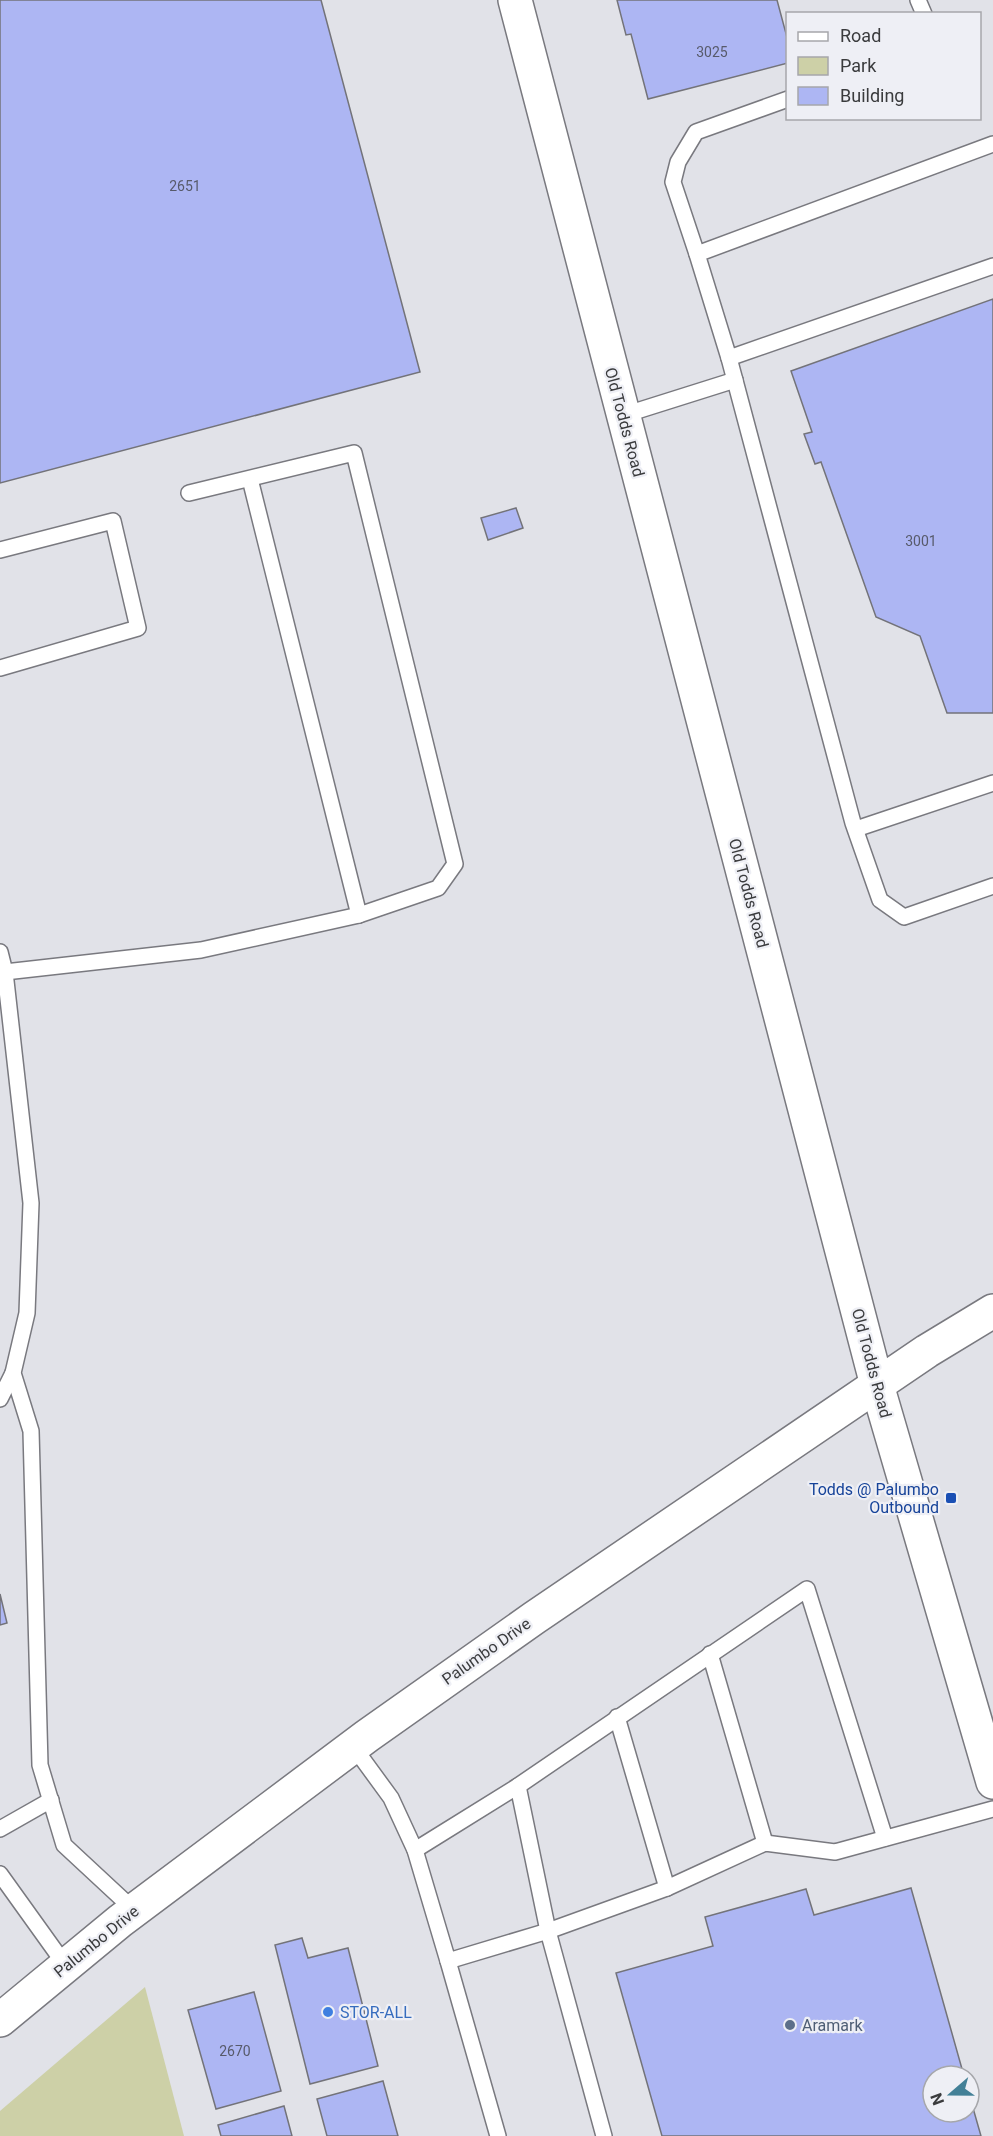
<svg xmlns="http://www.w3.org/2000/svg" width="993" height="2136" viewBox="0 0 993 2136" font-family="Roboto,sans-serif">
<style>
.green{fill:#cdd0a7}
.building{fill:#adb6f3;stroke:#737379;stroke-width:1.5}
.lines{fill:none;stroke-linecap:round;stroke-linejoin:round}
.lane-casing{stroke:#79797f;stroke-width:18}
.secondary-casing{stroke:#79797f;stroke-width:36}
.lane{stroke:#fff;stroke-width:15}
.secondary{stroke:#fff;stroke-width:33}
.transit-dot{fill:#1a4fb4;stroke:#eeeff5;stroke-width:2}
.shop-dot{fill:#3f7fe0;stroke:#eeeff5;stroke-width:2}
.service-dot{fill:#5c6f8a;stroke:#eeeff5;stroke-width:2}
.labels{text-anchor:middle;stroke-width:4.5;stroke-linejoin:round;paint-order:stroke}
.number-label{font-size:14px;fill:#575a6a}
.street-label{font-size:16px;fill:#3a3b3d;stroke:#eeeff5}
.transit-label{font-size:16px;fill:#164399;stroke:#eeeff5;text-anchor:end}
.shop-label{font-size:16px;fill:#366cbe;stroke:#eeeff5;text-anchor:start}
.service-label{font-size:16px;fill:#4e5e75;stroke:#eeeff5;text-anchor:start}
</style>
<rect width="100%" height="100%" fill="#e1e2e8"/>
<polygon class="green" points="145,1987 184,2136 0,2136 0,2111"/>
<g class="building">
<polygon points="0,0 321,0 420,372 0,483"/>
<polygon points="617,0 777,0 788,41 788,63 648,99 631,34 626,35"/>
<polygon points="993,299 993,713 947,713 920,636 876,617 821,462 815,464 804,434 812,432 791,371"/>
<polygon points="516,508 523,528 488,540 481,518"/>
<polygon points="0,1594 7,1623 0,1625"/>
<polygon points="911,1888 964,2076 933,2076 933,2112 969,2112 969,2094 981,2136 662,2136 616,1973 713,1946 705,1917 806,1889 814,1915"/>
<polygon points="302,1938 308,1958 348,1948 378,2066 310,2084 275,1945"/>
<polygon points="254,1992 281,2091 216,2109 188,2010"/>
<polygon points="383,2081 398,2136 327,2136 317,2099"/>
<polygon points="284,2106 292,2136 221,2136 218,2125"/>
</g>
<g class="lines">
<g class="lane-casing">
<g id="lane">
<polyline points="918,0 924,14"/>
<polyline points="993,144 697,254 729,358 853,823 880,900 904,917 993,886"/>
<polyline points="697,254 673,182 678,162 696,132 788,99"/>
<polyline points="729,358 993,266"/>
<polyline points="624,415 735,380"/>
<polyline points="250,479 359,915"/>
<polyline points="0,550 113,521 138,628 0,668"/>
<polyline points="856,829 993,783"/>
<polyline points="0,952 5,972 31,1203 27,1313 13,1373 31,1431 40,1765 64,1845 134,1910"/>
<polyline points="5,972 201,950 359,915 438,888 455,864 354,453 189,493"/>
<polyline points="0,1399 13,1373"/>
<polyline points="710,1654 765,1843"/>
<polyline points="617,1717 667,1888"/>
<polyline points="353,1746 391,1798 415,1850 448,1961 548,1931 667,1888 765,1843 835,1852 993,1809"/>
<polyline points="518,1786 548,1931 604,2136"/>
<polyline points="0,1829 51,1800"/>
<polyline points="415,1850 518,1786 807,1589 885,1838"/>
<polyline points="0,1874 66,1966"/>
<polyline points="448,1961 498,2136"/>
</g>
</g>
<g class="secondary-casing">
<g id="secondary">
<polyline points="515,0 877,1385 993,1782"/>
<polyline points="0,2020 120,1921 367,1736 534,1618 927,1351 993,1311"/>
</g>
</g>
<use href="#lane" class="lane"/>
<use href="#secondary" class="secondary"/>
</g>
<rect class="transit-dot" x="945" y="1492" width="12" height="12" rx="3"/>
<circle class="shop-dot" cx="328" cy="2012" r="6"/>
<circle class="service-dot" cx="790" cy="2025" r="6"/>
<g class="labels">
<g class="number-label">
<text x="712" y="57">3025</text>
<text x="185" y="191">2651</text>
<text x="921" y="546">3001</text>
<text x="235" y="2056">2670</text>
</g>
<g class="street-label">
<text transform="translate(625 422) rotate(75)" y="6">Old Todds Road</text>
<text transform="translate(749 893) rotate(75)" y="6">Old Todds Road</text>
<text transform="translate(872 1363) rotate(75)" y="6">Old Todds Road</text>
<text transform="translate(486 1651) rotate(-35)" y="6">Palumbo Drive</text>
<text transform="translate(96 1941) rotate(-39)" y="6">Palumbo Drive</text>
</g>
<g class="transit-label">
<text x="939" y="1495">Todds @ Palumbo<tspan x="939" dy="18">Outbound</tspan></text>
</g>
<g class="shop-label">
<text x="340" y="2018">STOR-ALL</text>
</g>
<g class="service-label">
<text x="802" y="2031">Aramark</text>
</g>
</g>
<rect x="786" y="12" width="195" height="108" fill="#eeeff5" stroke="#a6a7ab" stroke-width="1.5"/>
<rect x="798" y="32" width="30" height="9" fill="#ffffff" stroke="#a6a7ab" stroke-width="1.5"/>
<text x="840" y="42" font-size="18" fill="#3a3b3d">Road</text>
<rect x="798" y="57" width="30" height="18" fill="#cdd0a7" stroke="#a6a7ab" stroke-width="1.5"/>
<text x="840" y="72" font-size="18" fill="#3a3b3d">Park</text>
<rect x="798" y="87" width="30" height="18" fill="#adb6f3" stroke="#a6a7ab" stroke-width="1.5"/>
<text x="840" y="102" font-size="18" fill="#3a3b3d">Building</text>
<g transform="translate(951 2094) rotate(250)"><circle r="28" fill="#eeeff5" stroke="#a6a7ab" stroke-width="1.5"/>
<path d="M0-4.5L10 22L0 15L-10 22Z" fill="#438097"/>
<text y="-9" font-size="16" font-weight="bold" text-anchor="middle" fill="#3a3b3d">N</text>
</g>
</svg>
